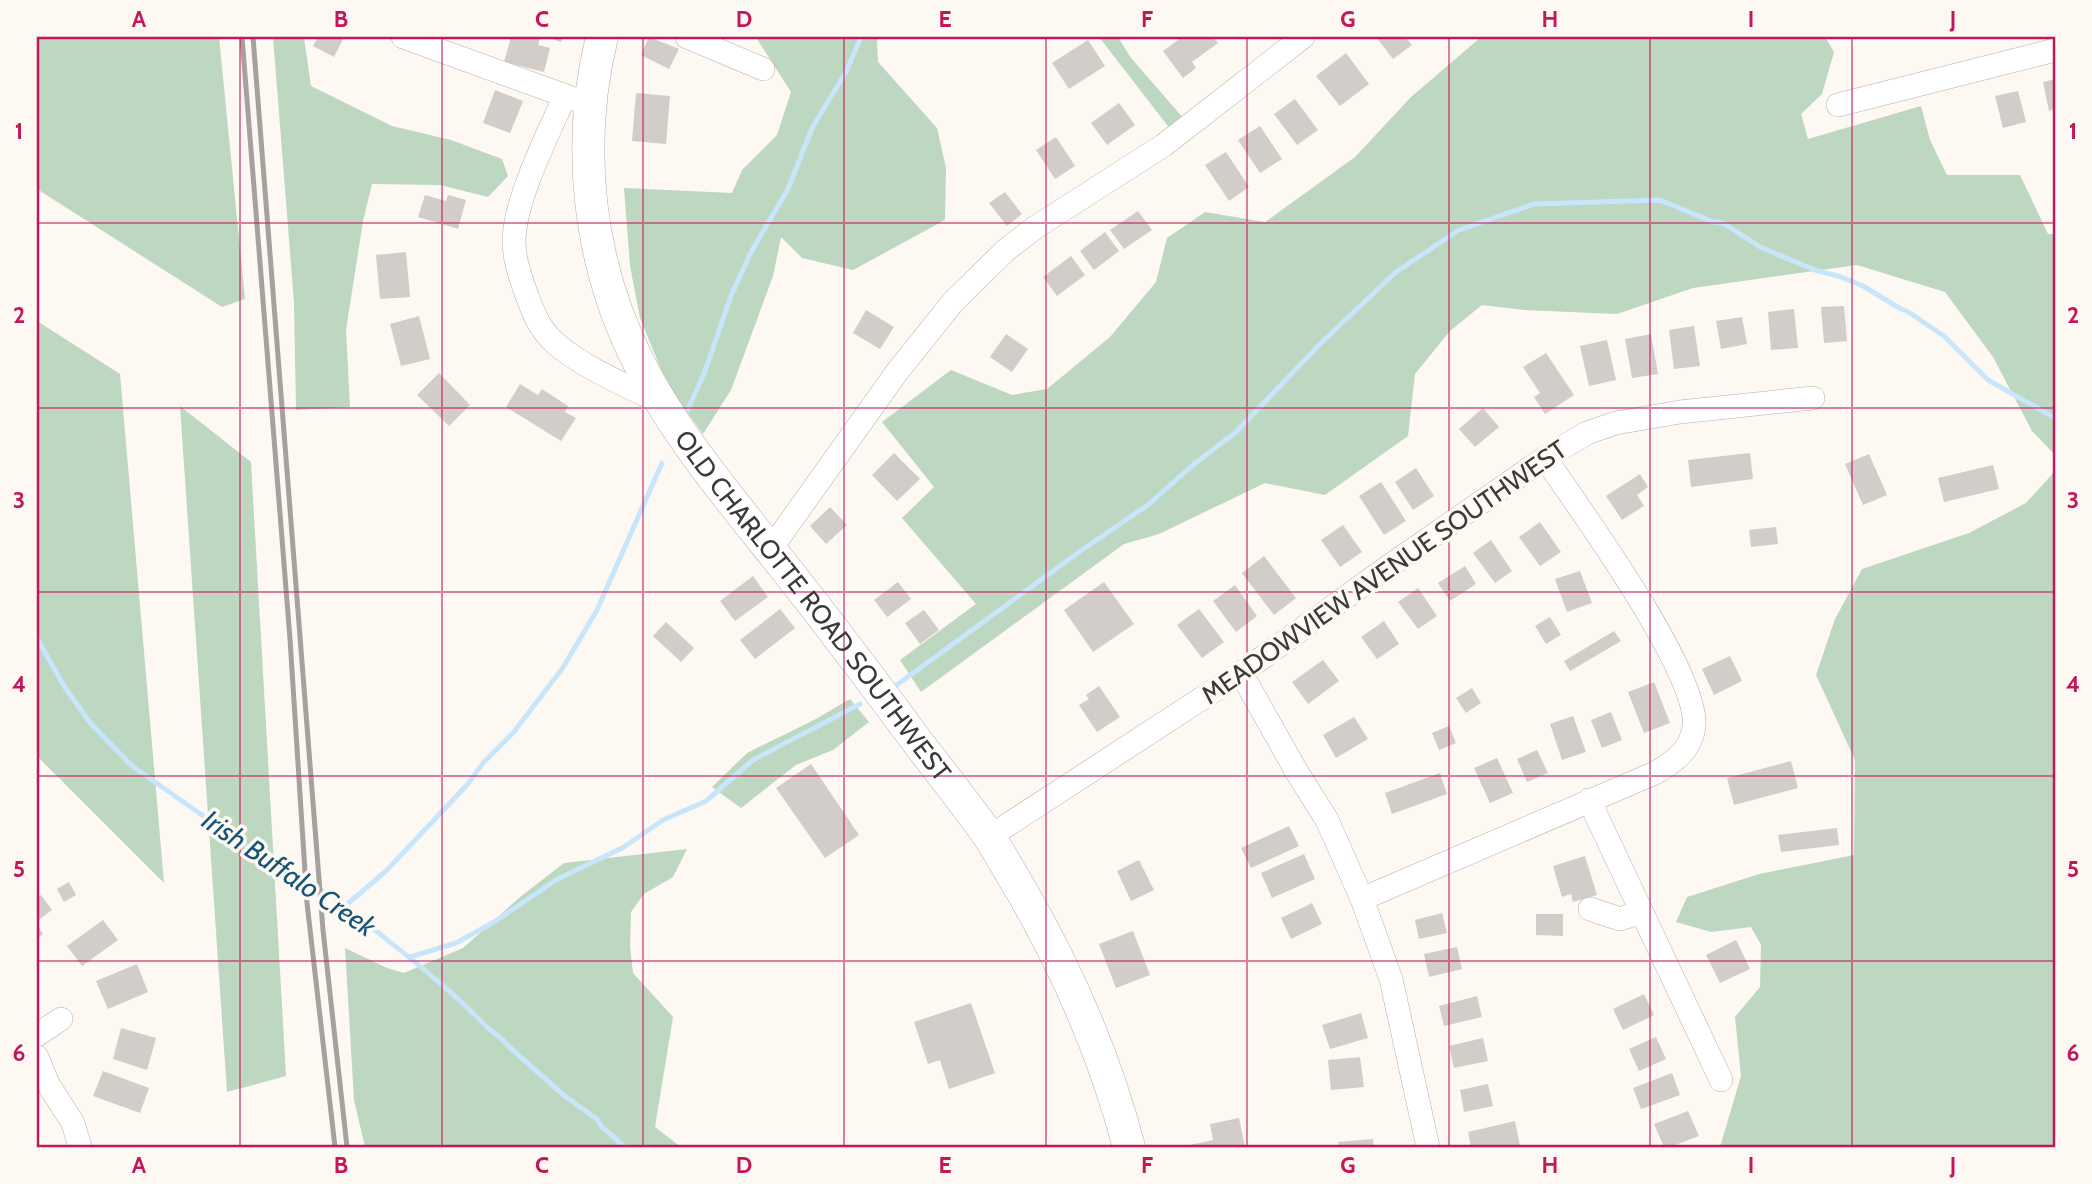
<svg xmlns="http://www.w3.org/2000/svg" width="2092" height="1184" viewBox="0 0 2092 1184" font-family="Cabin,sans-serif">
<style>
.green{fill:#bdd7c0}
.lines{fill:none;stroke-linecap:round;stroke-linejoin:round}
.stream{stroke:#c7e6fc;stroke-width:5}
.building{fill:#d3cdc9}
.street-casing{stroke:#b4aeaa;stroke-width:24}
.secondary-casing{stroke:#b4aeaa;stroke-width:33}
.street{stroke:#fff;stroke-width:23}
.secondary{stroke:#fff;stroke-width:32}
.rail{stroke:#a5a19e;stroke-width:5}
.grid{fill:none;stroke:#c2185b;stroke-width:2;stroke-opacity:0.55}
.labels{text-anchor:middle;stroke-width:7;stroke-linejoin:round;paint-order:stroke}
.street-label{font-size:26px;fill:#3c3a38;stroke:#fef8f3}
.water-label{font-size:28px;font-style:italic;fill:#145477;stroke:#fef8f3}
.neatline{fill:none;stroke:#c2185b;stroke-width:2.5}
.grid-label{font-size:23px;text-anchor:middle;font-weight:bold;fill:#c2185b}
</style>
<rect width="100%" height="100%" fill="#fef8f3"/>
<g class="green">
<polygon points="37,37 219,37 245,299 222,307 37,189"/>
<polygon points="273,37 304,37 311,86 392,126 451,140 502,159 508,176 488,197 440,185 372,184 363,221 346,330 350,407 296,410 294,303"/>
<polygon points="758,37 880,37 877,41 878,62 937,128 946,168 945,220 853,270 802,258 781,237 773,276 731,390 703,434 667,384 640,318 630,266 624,188 732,193 742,170 777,135 791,92 757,39"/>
<polygon points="1099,37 1118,37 1131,58 1185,120 1171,130"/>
<polygon points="1481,37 1825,37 1834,52 1822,94 1801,114 1808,139 1921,106 1930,140 1947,175 2020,175 2048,234 2055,234 2055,455 2032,431 1993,357 1945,292 1857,265 1693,288 1617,314 1524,310 1482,305 1450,331 1415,374 1408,436 1325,495 1265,483 1159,534 1124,544 921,692 900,660 976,604 902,518 934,487 882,422 951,370 1012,395 1047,389 1110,337 1156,282 1167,238 1205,212 1265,222 1355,157 1411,97"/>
<polygon points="37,321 120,374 164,883 37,756"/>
<polygon points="180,406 251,462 286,1076 227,1092"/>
<polygon points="2055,471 2055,1147 1720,1147 1741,1076 1735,1017 1760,987 1761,945 1751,927 1711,932 1676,922 1687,897 1759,874 1854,855 1855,760 1816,675 1835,619 1862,569 1969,533 2026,503"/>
<polygon points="850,699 869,722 833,750 796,765 741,808 712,787 747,753 816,719"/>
<polygon points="687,849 673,877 644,894 631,912 630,947 633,973 673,1017 655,1127 681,1147 365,1147 354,1100 345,948 387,968 404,973 463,948 520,897 564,863"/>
</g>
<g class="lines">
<g class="stream">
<polyline points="687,411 704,374 731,296 751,252 788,189 812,128 846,72 861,37"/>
<path d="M37 638 64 686 91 724 132 766 255 852 280 864 324 892 330 893C381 937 436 975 483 1023 490 1032 500 1035 507 1045L566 1097 597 1119 602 1127 625 1147"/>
<polyline points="894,687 1075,555 1149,504 1194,464 1235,433 1322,342 1396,272 1459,230 1534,204 1660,200 1713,222 1723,223 1760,247 1815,270 1841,277 1863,286 1901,309 1907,311 1944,336 1988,380 2055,418"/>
<polyline points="345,906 386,871 466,786 484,762 513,733 562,669 597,610 662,463"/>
<polyline points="410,957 456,943 494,922 556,880 624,847 663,820 706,801 753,760 860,704"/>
</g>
</g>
<g class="building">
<polygon points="318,37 344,37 334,57 313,46"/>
<polygon points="511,37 540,38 538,45 550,48 544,72 504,62"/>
<polygon points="546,37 563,37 561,42"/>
<polygon points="649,37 679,49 669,69 641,55"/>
<polygon points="1182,37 1213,37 1218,43 1192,62 1196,68 1183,78 1163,51"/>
<polygon points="1376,37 1405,37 1412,45 1393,59"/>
<polygon points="1088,40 1105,66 1069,89 1052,63"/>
<polygon points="1346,53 1369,84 1340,106 1316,76"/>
<polygon points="2055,79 2055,109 2049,111 2043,82"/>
<polygon points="495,90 523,101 510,133 483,123"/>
<polygon points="2018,91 2026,122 2003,128 1995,96"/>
<polygon points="636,93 670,96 666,144 632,141"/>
<polygon points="1295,99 1318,130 1297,145 1274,114"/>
<polygon points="1119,103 1135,125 1107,145 1091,123"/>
<polygon points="1260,126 1282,159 1260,173 1238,140"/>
<polygon points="1056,137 1075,166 1055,179 1036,150"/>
<polygon points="1226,152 1249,187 1229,201 1205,165"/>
<polygon points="1005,192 1022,214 1007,226 989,203"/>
<polygon points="425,195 446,201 448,195 466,200 458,229 418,217"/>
<polygon points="1138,211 1152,230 1124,249 1110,230"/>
<polygon points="1105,232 1119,251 1094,270 1080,251"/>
<polygon points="406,252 410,297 380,299 376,255"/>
<polygon points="1071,256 1085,275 1057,296 1043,277"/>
<polygon points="1844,306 1847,341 1824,343 1821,307"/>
<polygon points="1794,309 1798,348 1771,350 1768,312"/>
<polygon points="866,310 894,327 880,349 853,333"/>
<polygon points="419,316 430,359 401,366 390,324"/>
<polygon points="1742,317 1747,344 1721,349 1716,321"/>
<polygon points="1694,326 1700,366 1674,369 1669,330"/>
<polygon points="1006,334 1028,349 1012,372 990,357"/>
<polygon points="1651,334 1658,374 1632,378 1625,339"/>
<polygon points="1607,340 1616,380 1589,386 1580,346"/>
<polygon points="1546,353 1574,395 1545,414 1534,397 1540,393 1523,367"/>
<polygon points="439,373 470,405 449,426 417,395"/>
<polygon points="520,384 538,395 542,389 568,406 565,412 576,418 561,441 506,407"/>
<polygon points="1483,408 1499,427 1475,447 1459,429"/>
<polygon points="894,453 920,479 897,501 872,475"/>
<polygon points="1750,453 1753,479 1691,487 1688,460"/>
<polygon points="1869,454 1887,495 1863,505 1845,464"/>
<polygon points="1993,465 1999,489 1944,502 1938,478"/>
<polygon points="1416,468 1434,496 1413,510 1395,482"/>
<polygon points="1640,474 1648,487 1637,495 1644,506 1622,520 1606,496"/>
<polygon points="1381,482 1406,521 1384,535 1359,496"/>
<polygon points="830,507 847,525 826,544 810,526"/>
<polygon points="1540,522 1561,552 1540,566 1519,537"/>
<polygon points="1343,525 1362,552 1340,567 1321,540"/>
<polygon points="1776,527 1778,544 1751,547 1749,530"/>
<polygon points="1491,540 1512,571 1495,583 1473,553"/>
<polygon points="1264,556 1296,598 1274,615 1242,573"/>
<polygon points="1465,566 1476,584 1450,601 1438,583"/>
<polygon points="1580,571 1592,603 1567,612 1555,579"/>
<polygon points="753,576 768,597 735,621 720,601"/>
<polygon points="898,582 911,599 887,617 874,600"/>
<polygon points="1104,582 1134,624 1093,652 1064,610"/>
<polygon points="1235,585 1257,616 1236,632 1213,601"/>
<polygon points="1418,588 1437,616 1418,629 1398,602"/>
<polygon points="780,609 795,628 755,659 740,640"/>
<polygon points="1199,609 1224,642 1202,658 1177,625"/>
<polygon points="924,610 939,630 920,644 905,623"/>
<polygon points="1550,617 1561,635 1546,644 1535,626"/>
<polygon points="1384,621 1399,644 1377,659 1361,637"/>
<polygon points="666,622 694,648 681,662 653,636"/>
<polygon points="1614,631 1621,641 1570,671 1564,661"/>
<polygon points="1730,656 1742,681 1714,695 1702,669"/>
<polygon points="1323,660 1339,681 1308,704 1292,682"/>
<polygon points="1654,682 1670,723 1644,733 1628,692"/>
<polygon points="1099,686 1120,717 1097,732 1079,705 1089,699 1086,695"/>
<polygon points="1472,688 1481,703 1466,713 1456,698"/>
<polygon points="1611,712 1622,740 1602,748 1591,720"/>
<polygon points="1573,716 1586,752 1562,760 1550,724"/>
<polygon points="1354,717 1368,739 1336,758 1323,735"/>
<polygon points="1449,726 1456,743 1439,750 1432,733"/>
<polygon points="1537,750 1548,773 1527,782 1517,759"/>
<polygon points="1497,758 1513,793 1490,803 1474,768"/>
<polygon points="1791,761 1798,788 1734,805 1727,778"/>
<polygon points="811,764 859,835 825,858 776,788"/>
<polygon points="1440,773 1447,794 1392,814 1385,793"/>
<polygon points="1289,826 1299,846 1251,868 1241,848"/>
<polygon points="1837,828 1839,845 1781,852 1778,835"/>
<polygon points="1304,854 1315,879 1272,898 1261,873"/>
<polygon points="1585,856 1597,895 1573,902 1571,894 1562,897 1553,866"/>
<polygon points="1139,860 1154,890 1131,901 1117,871"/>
<polygon points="69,882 76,895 64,902 57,889"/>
<polygon points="41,895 52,910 37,921 37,898"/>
<polygon points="1312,903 1322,924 1291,939 1281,918"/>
<polygon points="1442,913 1447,933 1419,939 1415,920"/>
<polygon points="1536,914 1563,914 1563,936 1536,935"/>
<polygon points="103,920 118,940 82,966 67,946"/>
<polygon points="37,925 43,934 37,939"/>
<polygon points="1133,931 1150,975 1116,988 1099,944"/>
<polygon points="1736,940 1750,969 1720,983 1706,955"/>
<polygon points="1457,947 1462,969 1429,977 1424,954"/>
<polygon points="137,964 148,992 108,1009 96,981"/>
<polygon points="1644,994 1654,1015 1623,1030 1613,1009"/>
<polygon points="1477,996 1482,1017 1444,1026 1439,1006"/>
<polygon points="971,1003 995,1073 949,1089 940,1060 928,1064 914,1022"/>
<polygon points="1361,1013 1368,1038 1330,1049 1322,1025"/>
<polygon points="121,1028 156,1038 147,1070 113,1059"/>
<polygon points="1656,1037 1666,1059 1639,1071 1629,1049"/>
<polygon points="1483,1038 1488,1061 1454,1068 1449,1046"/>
<polygon points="1360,1057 1364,1087 1331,1090 1328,1060"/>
<polygon points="103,1071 149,1088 140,1113 93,1096"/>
<polygon points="1672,1073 1680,1095 1641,1109 1633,1088"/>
<polygon points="1488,1084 1493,1106 1464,1112 1460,1090"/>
<polygon points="1688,1111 1699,1136 1670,1147 1664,1147 1654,1124"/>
<polygon points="1239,1118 1245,1147 1181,1147 1213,1140 1210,1124"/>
<polygon points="1515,1121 1520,1146 1471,1147 1468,1132"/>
<polygon points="1373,1139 1374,1147 1339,1147 1338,1142"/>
</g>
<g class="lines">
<g class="street-casing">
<g id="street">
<polyline points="403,37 580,101"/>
<polyline points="687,37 763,69"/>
<path d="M565 96C548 134 514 201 514 241 514 259 520 276 526 293 533 312 539 329 555 343 582 367 629 387 662 403"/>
<polyline points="1838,105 2055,50"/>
<polyline points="770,550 897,372 953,302 1006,250 1036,227 1164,145 1303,37"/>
<polyline points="1241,673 1298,774 1327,820 1362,899 1391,979 1428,1147"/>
<polyline points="1589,800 1721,1080"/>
<polyline points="989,837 1241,673 1385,569 1545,458 1587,433 1616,423 1680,412 1813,398"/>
<path d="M1362 899 1655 773C1674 762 1691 750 1694 727 1700 673 1579 508 1545 458"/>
<polyline points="1590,909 1620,919 1641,912"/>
<polyline points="37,1035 61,1019"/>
<polyline points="37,1057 48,1084 73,1123 80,1147"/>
</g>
</g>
<g class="secondary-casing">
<g id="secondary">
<path id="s1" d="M602 37C575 146 588 264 640 365 681 444 741 512 796 582 838 635 878 689 919 744 942 774 966 804 988 835 1000 853 1010 872 1021 890 1068 971 1105 1056 1129 1147"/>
</g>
</g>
<use href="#street" class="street"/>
<use href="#secondary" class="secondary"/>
<g class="rail">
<polyline points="242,37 290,639 307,903 335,1147"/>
<polyline points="253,37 323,930 347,1147"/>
</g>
</g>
<path class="grid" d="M240 37V1147M442 37V1147M643 37V1147M844 37V1147M1046 37V1147M1247 37V1147M1449 37V1147M1650 37V1147M1852 37V1147M37 223H2055M37 408H2055M37 592H2055M37 776H2055M37 961H2055"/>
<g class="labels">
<g class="street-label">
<text transform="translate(1384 572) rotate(-35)" y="9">MEADOWVIEW AVENUE SOUTHWEST</text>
<text dy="9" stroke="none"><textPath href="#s1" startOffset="634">OLD CHARLOTTE ROAD SOUTHWEST</textPath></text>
</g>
<g class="water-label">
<text transform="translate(289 873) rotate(34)" y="10">Irish Buffalo Creek</text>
</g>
</g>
<rect width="2092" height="1184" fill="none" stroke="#fef8f3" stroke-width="77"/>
<rect x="38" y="38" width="2016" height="1108" class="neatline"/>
<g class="grid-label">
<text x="139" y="27">A</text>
<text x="341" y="27">B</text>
<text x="542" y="27">C</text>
<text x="744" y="27">D</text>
<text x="945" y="27">E</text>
<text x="1147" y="27">F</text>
<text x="1348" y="27">G</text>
<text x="1550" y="27">H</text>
<text x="1751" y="27">I</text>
<text x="1953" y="27">J</text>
<text x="19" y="139">1</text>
<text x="2073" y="139">1</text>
<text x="19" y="323">2</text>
<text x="2073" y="323">2</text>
<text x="19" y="508">3</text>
<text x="2073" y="508">3</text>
<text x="19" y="692">4</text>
<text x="2073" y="692">4</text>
<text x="19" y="877">5</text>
<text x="2073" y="877">5</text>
<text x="19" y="1061">6</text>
<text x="2073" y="1061">6</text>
<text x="139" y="1173">A</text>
<text x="341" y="1173">B</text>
<text x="542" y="1173">C</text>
<text x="744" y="1173">D</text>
<text x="945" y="1173">E</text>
<text x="1147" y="1173">F</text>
<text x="1348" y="1173">G</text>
<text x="1550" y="1173">H</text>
<text x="1751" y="1173">I</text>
<text x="1953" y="1173">J</text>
</g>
</svg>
